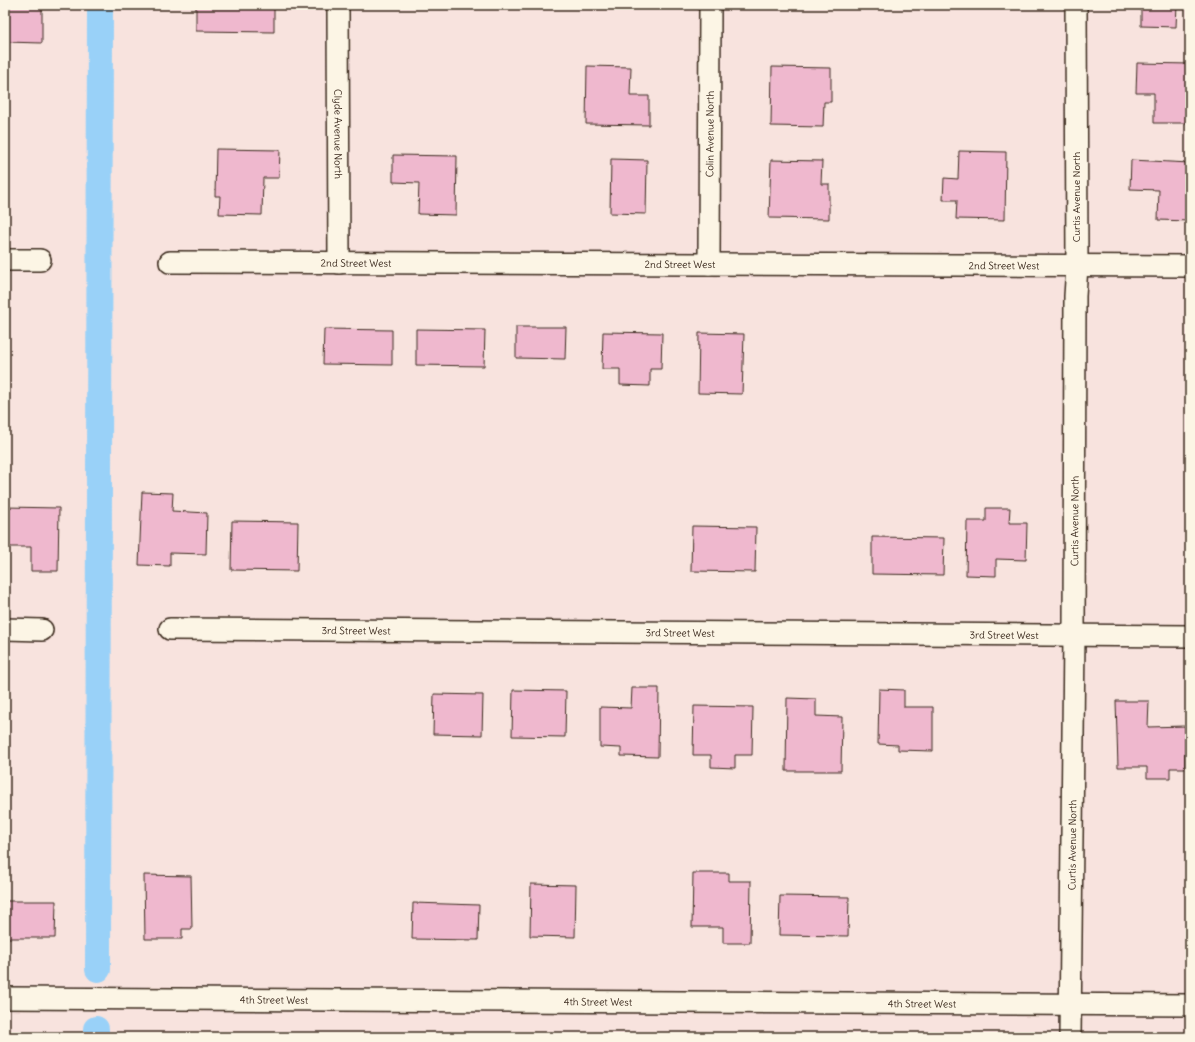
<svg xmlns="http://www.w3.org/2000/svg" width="1195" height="1042" viewBox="0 0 1195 1042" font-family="Delius,sans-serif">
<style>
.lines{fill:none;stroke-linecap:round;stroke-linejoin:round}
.canal{stroke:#99d1f8;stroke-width:26}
.building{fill:#efb8ce;stroke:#3b2a1e}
.street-casing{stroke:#3b2a1e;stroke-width:24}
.street{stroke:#fcf5e5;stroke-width:21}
.labels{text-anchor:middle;stroke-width:3;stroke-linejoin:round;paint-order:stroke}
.street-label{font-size:10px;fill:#3b2a1e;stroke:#fcf5e5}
</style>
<rect width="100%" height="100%" fill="#f8e3de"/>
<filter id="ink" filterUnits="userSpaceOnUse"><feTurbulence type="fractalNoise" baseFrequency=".025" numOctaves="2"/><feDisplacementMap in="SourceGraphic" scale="8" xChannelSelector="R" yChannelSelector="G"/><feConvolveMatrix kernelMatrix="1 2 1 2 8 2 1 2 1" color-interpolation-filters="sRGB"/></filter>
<g filter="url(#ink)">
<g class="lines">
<g class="canal">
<polyline points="98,969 100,5"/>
<polyline points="96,1037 96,1029"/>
</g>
</g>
<g class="building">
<polygon points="5,5 42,5 42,43 5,42"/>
<polygon points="196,5 274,5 274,32 196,31"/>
<polygon points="1141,5 1177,5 1176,27 1141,26"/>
<polygon points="1137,63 1190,64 1190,123 1154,123 1154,93 1136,93"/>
<polygon points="587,66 631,67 630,96 649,96 649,125 586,124"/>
<polygon points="772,67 831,68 831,102 824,102 823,127 771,126"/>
<polygon points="216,149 280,150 279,178 263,178 262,215 219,214 220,196 215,196"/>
<polygon points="959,151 1006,152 1005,220 956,219 957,200 943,200 944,178 958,179"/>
<polygon points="393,155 457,156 456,215 418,214 419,183 393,182"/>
<polygon points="611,159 647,160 646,214 610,213"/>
<polygon points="771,160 822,161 821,184 829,184 829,219 769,218"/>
<polygon points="1131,160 1190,163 1190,221 1158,220 1159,190 1130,189"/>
<polygon points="516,327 566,327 565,359 516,358"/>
<polygon points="324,329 392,330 392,365 323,364"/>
<polygon points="416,329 485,330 484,366 416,365"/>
<polygon points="603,332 662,333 661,369 650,369 650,386 620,385 620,369 602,369"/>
<polygon points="699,333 744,334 742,394 698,393"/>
<polygon points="142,492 173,493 172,511 207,513 206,554 170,553 170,566 139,565"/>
<polygon points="5,507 59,508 58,571 31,571 31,547 5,547"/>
<polygon points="986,508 1010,508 1009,523 1027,523 1026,560 996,559 996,576 966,575 967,521 986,521"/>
<polygon points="232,521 298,522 297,571 231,570"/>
<polygon points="692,526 756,527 755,572 691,571"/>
<polygon points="872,537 944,538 943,575 872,574"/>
<polygon points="632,688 659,688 658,757 621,756 621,748 600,747 600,707 631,708"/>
<polygon points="879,689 904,690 904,707 933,707 933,751 898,750 898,745 878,744"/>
<polygon points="513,690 566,691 565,737 512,736"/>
<polygon points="434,694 483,695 482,735 433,734"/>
<polygon points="787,698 816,699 816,716 842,717 841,771 786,771"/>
<polygon points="1116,701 1149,701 1148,727 1185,726 1185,768 1170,768 1170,778 1147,778 1147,767 1118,767"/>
<polygon points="694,706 753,707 752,755 735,755 735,768 711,767 711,755 693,755"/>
<polygon points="693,873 729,873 729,881 751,881 750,943 723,943 723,927 692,927"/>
<polygon points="144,875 191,876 192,929 182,929 182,939 145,939"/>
<polygon points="531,884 576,885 575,937 530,936"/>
<polygon points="780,896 849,897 848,936 779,935"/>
<polygon points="5,901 56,901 55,938 5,938"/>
<polygon points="413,903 479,905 478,940 412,939"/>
</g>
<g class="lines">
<g class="street-casing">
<g id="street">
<path id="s1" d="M338 5 339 263"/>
<polyline points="5,260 40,260"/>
<path id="s2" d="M170 262 1190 266"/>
<path id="s3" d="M709 264 710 5"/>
<polyline points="5,629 42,630"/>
<path id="s4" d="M170 629 1190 636"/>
<path id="s5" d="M5 998 1190 1005"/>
<path id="s6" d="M1070 1037 1074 635 1075 296 1077 266 1076 5"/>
</g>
</g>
<use href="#street" class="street"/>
</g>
</g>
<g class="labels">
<g class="street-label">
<text dy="4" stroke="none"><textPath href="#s1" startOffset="129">Clyde Avenue North</textPath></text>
<text dy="4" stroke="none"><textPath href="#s3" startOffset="130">Colin Avenue North</textPath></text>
<text transform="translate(1076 197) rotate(-90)" y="4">Curtis Avenue North</text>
<text dy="4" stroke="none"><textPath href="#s2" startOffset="186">2nd Street West</textPath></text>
<text dy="4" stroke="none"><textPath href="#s2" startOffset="510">2nd Street West</textPath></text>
<text dy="4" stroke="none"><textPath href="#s2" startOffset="834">2nd Street West</textPath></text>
<text dy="4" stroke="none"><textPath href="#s6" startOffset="516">Curtis Avenue North</textPath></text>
<text dy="4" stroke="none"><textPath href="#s4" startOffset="186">3rd Street West</textPath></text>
<text dy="4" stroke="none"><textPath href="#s4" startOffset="510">3rd Street West</textPath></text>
<text dy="4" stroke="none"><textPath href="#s4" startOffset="834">3rd Street West</textPath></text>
<text dy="4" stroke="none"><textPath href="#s6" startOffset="192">Curtis Avenue North</textPath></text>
<text dy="4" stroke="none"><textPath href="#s5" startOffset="269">4th Street West</textPath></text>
<text dy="4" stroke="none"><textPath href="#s5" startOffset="593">4th Street West</textPath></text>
<text dy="4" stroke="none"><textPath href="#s5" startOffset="917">4th Street West</textPath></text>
</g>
</g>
<rect width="1195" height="1042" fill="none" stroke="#fcf5e5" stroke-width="20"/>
<rect x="10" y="10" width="1175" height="1022" fill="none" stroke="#3b2a1e" stroke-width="1.5" filter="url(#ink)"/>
</svg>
